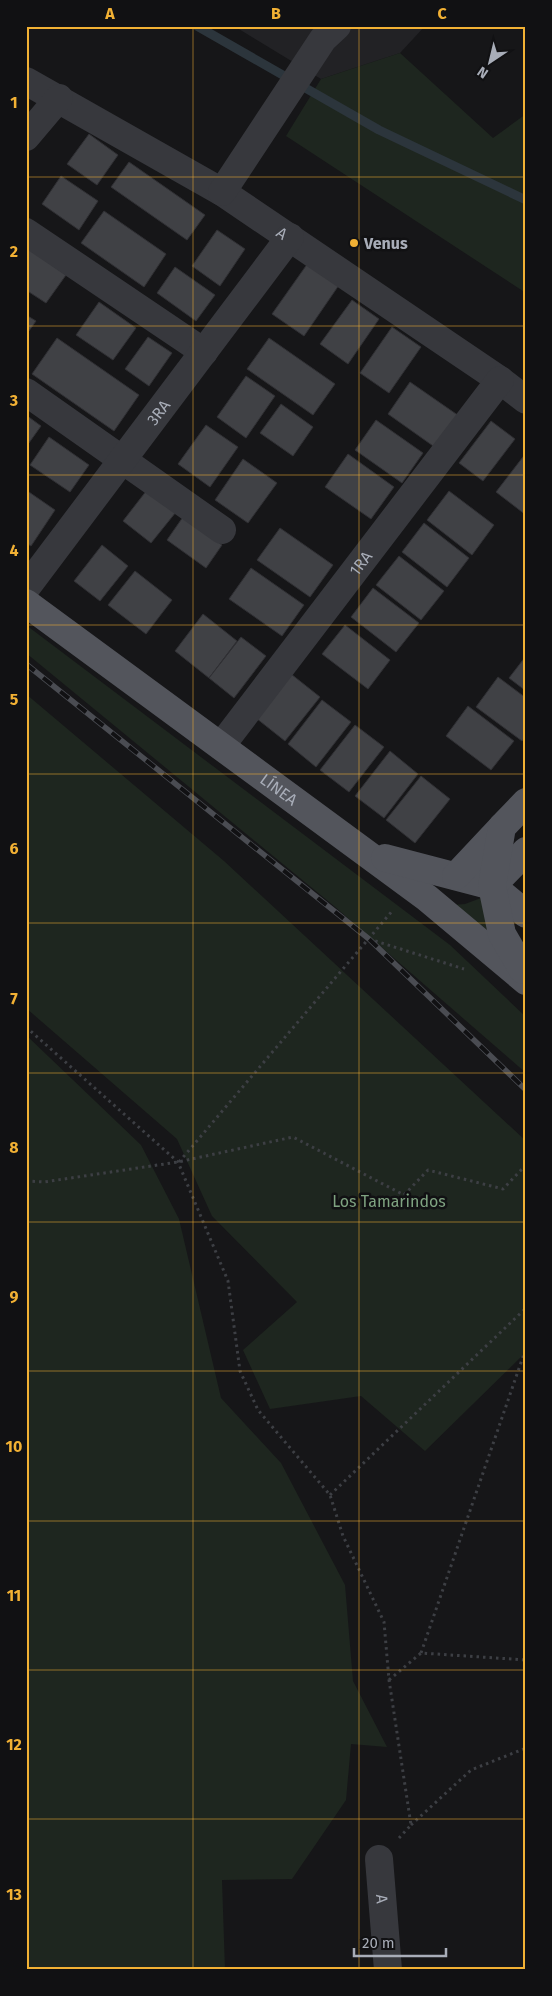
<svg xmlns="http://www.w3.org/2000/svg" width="552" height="1996" viewBox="0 0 552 1996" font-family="'Fira Sans',sans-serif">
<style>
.built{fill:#222225}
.green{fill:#1e261f}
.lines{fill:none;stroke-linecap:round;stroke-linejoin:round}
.stream{stroke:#2c353c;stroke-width:9}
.building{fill:#404145;stroke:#303034}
.path{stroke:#3d3f44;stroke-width:3;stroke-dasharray:2.5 4;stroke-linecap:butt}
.minor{stroke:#37383d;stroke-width:28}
.major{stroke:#53555c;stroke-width:28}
.rail-casing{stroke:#4a4c52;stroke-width:5.5}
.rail{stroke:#111113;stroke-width:4;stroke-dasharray:11;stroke-linecap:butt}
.grid{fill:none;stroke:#f2b134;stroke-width:1;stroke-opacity:0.55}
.poi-dot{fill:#f2b134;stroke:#111113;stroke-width:2}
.labels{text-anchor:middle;stroke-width:5;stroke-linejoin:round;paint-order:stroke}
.street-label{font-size:16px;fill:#a8adb8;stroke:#111113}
.poi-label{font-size:16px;font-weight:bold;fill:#a8adb8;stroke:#111113;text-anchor:start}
.park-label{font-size:16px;fill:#7fa381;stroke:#111113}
.neatline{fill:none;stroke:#f2b134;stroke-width:2}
.grid-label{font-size:16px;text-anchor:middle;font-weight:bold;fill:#f2b134}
</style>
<rect width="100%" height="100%" fill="#161618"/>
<polygon class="built" points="234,26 425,26 400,53 321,79"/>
<g class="green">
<polygon points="400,53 493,138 526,114 526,293 286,136 321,79"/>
<polygon points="26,625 450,945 526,1017 526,1073 334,906 26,653"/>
<polygon points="26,694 224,861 526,1141 526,1352 425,1451 361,1396 270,1409 243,1350 297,1302 212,1216 177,1139 26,1008"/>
<polygon points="481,898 498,944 452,905 465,904"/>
<polygon points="26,1035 141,1145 179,1219 221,1398 281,1463 345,1585 353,1681 387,1747 351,1744 346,1800 292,1879 222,1880 225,1970 26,1970"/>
</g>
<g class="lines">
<polyline class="stream" points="197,26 379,130 526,200"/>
</g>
<g class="building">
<polygon points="89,134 118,155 97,185 67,164"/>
<polygon points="129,162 205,215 187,240 111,187"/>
<polygon points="61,176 98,201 79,230 42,204"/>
<polygon points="104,211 166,254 144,287 81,243"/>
<polygon points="217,230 245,249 220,286 192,266"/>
<polygon points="26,247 66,275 46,303 26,290"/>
<polygon points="308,263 339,285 304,336 272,314"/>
<polygon points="175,267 215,295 196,321 157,293"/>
<polygon points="352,300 379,319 348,364 320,344"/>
<polygon points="99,302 136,328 113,360 76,335"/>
<polygon points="26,315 36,321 26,335"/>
<polygon points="392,327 421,347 389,393 360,373"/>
<polygon points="148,337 172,353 149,386 125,369"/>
<polygon points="57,338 139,395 114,431 32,374"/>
<polygon points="269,338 335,384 313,415 247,369"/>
<polygon points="246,376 275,396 246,438 217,417"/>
<polygon points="410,382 459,416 436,448 388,414"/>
<polygon points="281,404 313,427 293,456 260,433"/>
<polygon points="26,415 41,426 26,447"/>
<polygon points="376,420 423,453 402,483 355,450"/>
<polygon points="491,421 515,439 483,481 459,463"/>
<polygon points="206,425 238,447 210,487 178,464"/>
<polygon points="49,437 89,465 70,492 30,465"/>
<polygon points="526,453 526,515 496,492"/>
<polygon points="348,454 394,487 371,519 325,487"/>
<polygon points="243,459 277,483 248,523 215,500"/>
<polygon points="26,490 55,510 31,546 26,543"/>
<polygon points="147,490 176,512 151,543 123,521"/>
<polygon points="449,491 494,525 472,555 427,520"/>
<polygon points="183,517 222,545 206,568 167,540"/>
<polygon points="424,523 469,558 447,587 402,552"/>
<polygon points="280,528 333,565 310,597 257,560"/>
<polygon points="102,545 128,566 100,601 74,581"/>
<polygon points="399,556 444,591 421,620 376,585"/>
<polygon points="251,568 304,605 282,636 229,599"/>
<polygon points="135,571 172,600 146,634 108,605"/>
<polygon points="373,588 419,623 396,652 351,617"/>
<polygon points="203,614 237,641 209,678 175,651"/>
<polygon points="345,625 390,660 368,689 322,654"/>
<polygon points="241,637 266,656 234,698 209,678"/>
<polygon points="526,656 526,691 509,678"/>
<polygon points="291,674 320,697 285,741 256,718"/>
<polygon points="498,677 526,698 526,736 522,741 476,707"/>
<polygon points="322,700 351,722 316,767 288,744"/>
<polygon points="468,706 514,741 491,770 446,736"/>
<polygon points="355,725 384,747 349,792 320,770"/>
<polygon points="390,751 418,774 384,818 355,796"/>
<polygon points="421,776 450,799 415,843 386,820"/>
</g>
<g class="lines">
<g class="path">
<polyline points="369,939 464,969"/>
<polyline points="26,1027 178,1162 228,1281 240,1371 258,1410 330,1495 343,1536 384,1622 389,1680 411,1825 399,1838"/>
<polyline points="179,1162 393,910"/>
<polyline points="26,1181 44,1182 178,1162 293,1137 404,1195 428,1170 503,1189 522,1169 526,1172"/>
<polyline points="330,1495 526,1308"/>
<polyline points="421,1653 526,1348"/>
<polyline points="389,1680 421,1653 526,1660"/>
<polyline points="411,1825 471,1770 526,1748"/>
</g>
<g class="minor">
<path id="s1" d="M26 81 222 192 500 380 526 400"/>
<polyline points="26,137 59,98"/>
<polyline points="222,192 323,39 337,26"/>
<polyline points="26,232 204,352"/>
<polyline points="26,392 222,530"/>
<path id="s2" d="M26 588 290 237"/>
<path id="s3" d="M221 746 500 380"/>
<path id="s4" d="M379 1859 388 1970"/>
</g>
<g class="major">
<path id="s5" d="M26 603 427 898 526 981"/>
<polyline points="385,858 492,886 526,914"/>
<polyline points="456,876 502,827"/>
<polyline points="492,886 526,851"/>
<polyline points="523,970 502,934 492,886 502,827 526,802"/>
</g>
<g class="rail-casing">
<polyline id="rail" points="26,664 369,939 526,1090"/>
</g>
<use href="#rail" class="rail"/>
</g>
<path class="grid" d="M193 26V1970M359 26V1970M26 177H526M26 326H526M26 475H526M26 625H526M26 774H526M26 923H526M26 1073H526M26 1222H526M26 1371H526M26 1521H526M26 1670H526M26 1819H526"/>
<circle class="poi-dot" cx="354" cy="243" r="5"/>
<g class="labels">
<g class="street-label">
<text dy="6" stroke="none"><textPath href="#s1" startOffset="298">A</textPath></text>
<text dy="6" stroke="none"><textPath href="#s2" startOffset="220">3RA</textPath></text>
<text dy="6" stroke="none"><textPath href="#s3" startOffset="230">1RA</textPath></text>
<text dy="6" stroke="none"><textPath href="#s5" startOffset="314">LÍNEA</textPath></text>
<text dy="6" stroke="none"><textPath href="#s4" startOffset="40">A</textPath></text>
</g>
<g class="poi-label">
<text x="364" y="249">Venus</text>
</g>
<g class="park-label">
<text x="389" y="1207">Los Tamarindos</text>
</g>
</g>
<rect width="552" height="1996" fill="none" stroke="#111113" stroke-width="55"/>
<g transform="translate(490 62) rotate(215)" stroke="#111113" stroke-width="4" paint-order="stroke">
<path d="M0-4L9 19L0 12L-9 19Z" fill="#a8adb8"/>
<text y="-8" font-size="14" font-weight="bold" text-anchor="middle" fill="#a8adb8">N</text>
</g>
<path d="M354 1948v8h92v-8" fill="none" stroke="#a8adb8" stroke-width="2.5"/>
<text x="362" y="1948" font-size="15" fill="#a8adb8" stroke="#111113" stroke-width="4" paint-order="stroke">20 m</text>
<rect x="28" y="28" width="496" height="1940" class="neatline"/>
<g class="grid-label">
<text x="110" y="19">A</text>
<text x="276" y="19">B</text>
<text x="442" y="19">C</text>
<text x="14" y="108">1</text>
<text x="14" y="257">2</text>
<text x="14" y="406">3</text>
<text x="14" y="556">4</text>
<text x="14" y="705">5</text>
<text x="14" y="854">6</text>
<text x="14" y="1004">7</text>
<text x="14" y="1153">8</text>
<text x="14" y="1302">9</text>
<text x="14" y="1452">10</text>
<text x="14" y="1601">11</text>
<text x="14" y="1750">12</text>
<text x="14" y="1900">13</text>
</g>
</svg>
